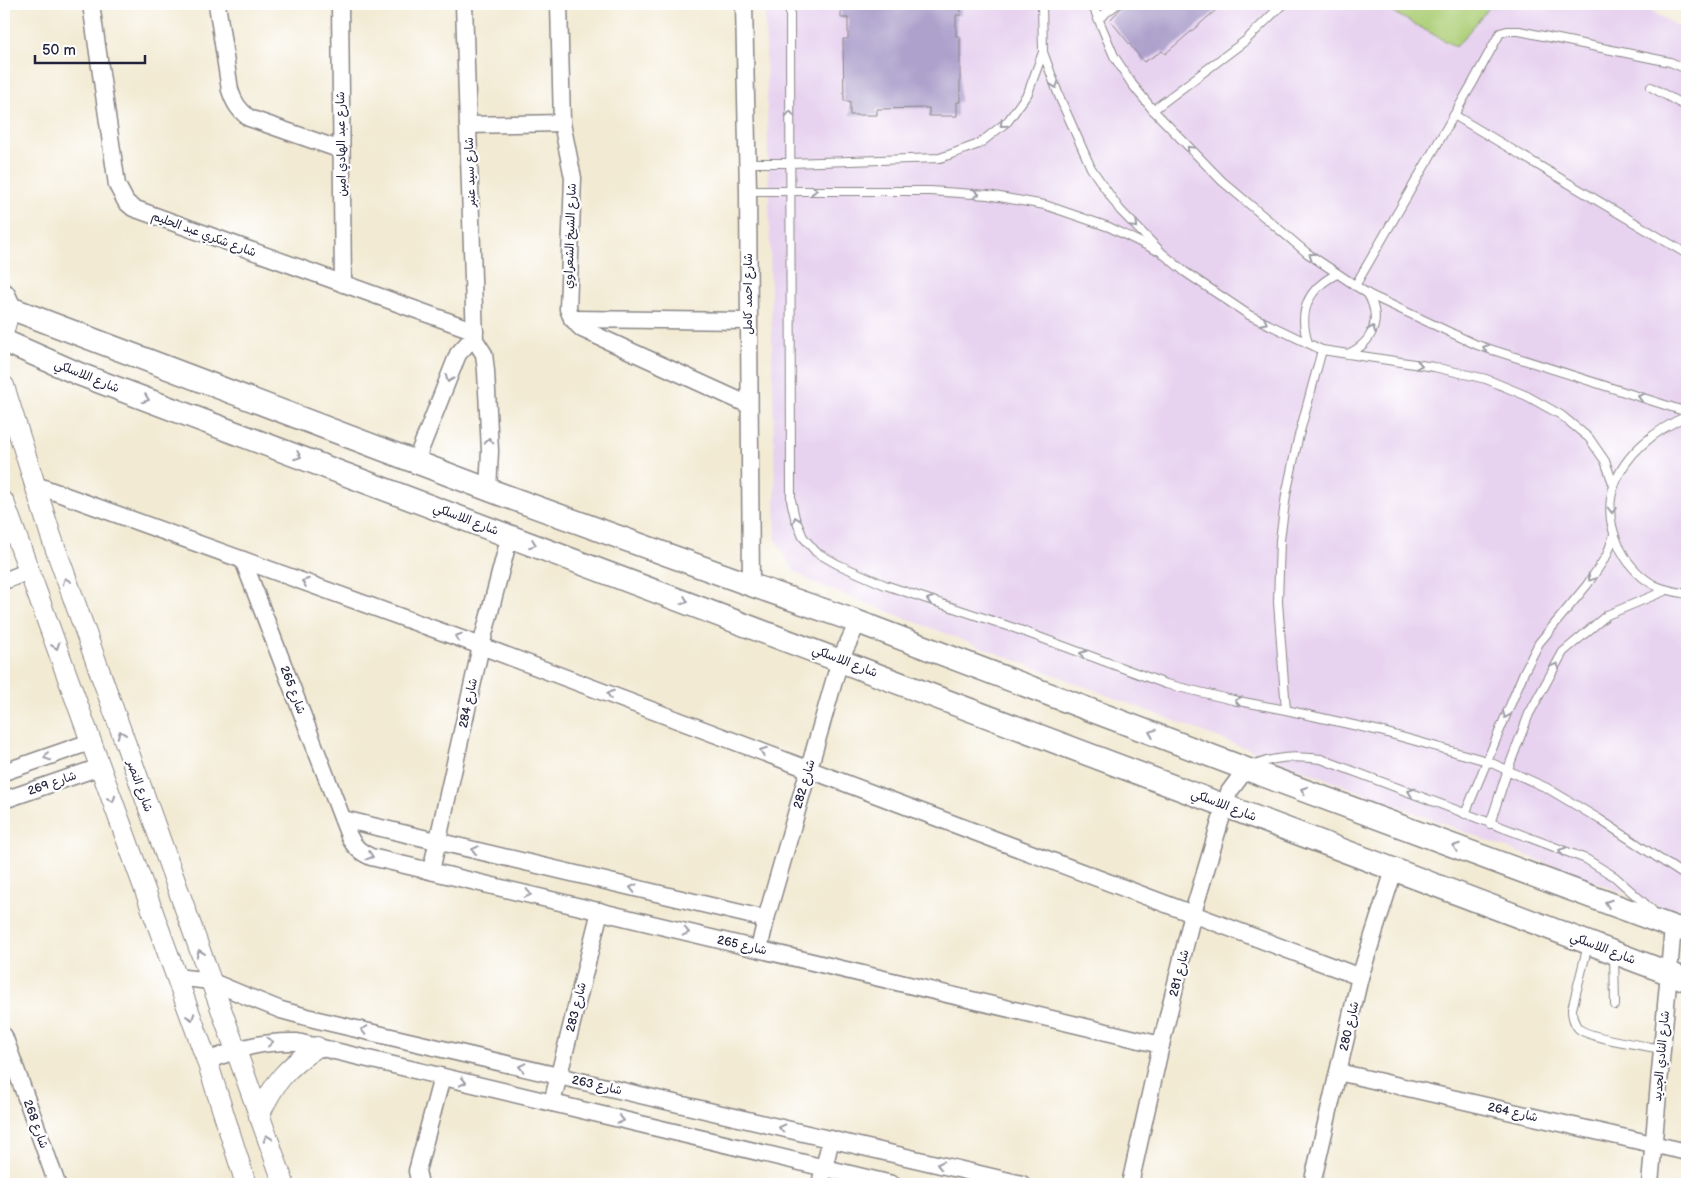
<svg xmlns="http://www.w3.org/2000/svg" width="1691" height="1188" viewBox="0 0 1691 1188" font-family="'Balsamiq Sans','Playpen Sans Arabic',sans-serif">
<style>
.built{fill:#e7d2ef}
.park{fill:#adcf77;stroke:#687859}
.building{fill:#aea2cc}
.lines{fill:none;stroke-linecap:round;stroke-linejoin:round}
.service-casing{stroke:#8a8687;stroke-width:10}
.minor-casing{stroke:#8a8687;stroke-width:19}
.tertiary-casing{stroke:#8a8687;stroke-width:22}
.secondary-casing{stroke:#8a8687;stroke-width:25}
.service{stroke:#fff;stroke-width:8}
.minor{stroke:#fff;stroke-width:16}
.tertiary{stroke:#fff;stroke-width:20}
.secondary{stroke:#fff;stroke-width:22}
.oneway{stroke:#9c9ca7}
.labels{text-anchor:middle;stroke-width:4.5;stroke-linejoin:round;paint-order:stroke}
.street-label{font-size:12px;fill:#22223b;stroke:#fff}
</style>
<rect width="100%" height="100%" fill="#fff"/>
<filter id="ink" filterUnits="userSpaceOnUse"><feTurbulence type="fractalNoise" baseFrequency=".02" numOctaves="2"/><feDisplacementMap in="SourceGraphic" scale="10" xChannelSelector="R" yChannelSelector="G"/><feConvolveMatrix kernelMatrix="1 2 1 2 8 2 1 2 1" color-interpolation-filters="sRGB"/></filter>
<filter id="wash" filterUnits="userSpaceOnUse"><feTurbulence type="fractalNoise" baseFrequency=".0096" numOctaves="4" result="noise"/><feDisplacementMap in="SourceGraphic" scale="20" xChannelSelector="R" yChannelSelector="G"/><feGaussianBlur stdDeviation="1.12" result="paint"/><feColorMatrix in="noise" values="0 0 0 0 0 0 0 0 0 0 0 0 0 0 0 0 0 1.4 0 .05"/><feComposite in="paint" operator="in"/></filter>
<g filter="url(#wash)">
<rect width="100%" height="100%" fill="#f2ead3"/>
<polygon class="built" points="765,4 1378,4 1456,47 1492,4 1640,4 1687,32 1687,917 814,583 793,570 776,540"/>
<polygon class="park" points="1378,4 1492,4 1456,47"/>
<g id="blocks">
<g class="building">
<polygon points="841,4 960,4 961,15 956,15 956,36 960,36 960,102 957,102 957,116 929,116 929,108 877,109 877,115 850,115 850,101 844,101 843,39 848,39 848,18 841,18"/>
<polygon points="1125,4 1223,4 1165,54 1162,51 1144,62 1110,20"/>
</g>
</g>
</g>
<g filter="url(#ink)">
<use href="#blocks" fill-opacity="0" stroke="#8a8687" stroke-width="1"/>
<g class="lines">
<g class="service-casing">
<g id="service">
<polyline points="790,4 791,500 795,518 803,537 816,552 837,564 885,585 1017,629 1166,684 1233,700 1286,710 1380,731 1487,761 1547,788 1599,819 1687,877"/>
<polyline points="1042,4 1043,52 1059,96 1091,168 1120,210 1162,253 1185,272 1249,315 1322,350 1434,367 1486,379 1527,396 1561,415 1589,438 1605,461 1614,486"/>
<polyline points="1092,4 1114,56 1132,84 1153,110 1222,181 1307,253 1368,294 1477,345 1687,412"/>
<polyline points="1098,19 1117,4"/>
<polyline points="1651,87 1687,107"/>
<polyline points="1153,110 1245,41 1283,4"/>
<polyline points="1454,115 1687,254"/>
<polyline points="747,163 790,163 940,158 979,144 1008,121 1028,93 1043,52"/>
<polyline points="748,191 930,191 988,195 1045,205 1109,227 1156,250"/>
<polyline points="1355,286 1472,84 1500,33 1507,31 1519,31 1670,62 1687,69"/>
<path d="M1308 343C1298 312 1307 289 1337 274"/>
<path d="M1348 354C1374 342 1382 319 1368 294"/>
<path d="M1687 416C1657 429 1625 453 1614 486 1602 522 1621 566 1654 585 1664 590 1676 592 1687 594"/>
<polyline points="1286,710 1278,602 1280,540 1286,495 1298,439 1322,350"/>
<path d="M1252 766C1276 756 1295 756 1321 759L1586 859 1615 877 1652 910"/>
<polyline points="1465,814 1524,672 1539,643 1587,585 1607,555 1614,535"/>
<polyline points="1490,824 1508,769 1529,714 1563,652 1607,615 1667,590"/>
<path d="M1588 945 1572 1009C1572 1016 1573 1022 1578 1028 1587 1038 1646 1046 1662 1049"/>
<polyline points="1614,955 1615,1005"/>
</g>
</g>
<g class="minor-casing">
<g id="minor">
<polyline points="91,4 117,185 126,202 133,208 475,331"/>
<path d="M217 4 230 90C234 103 239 110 249 118L341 150"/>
<polyline points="340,4 343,284"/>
<polyline points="464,4 475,340 484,354 486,371 490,451 488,490"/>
<path d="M559 4 562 123 573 178 568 309C571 318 575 323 582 329L749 405"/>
<polyline points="744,4 748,191 751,585"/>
<polyline points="468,125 562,123"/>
<polyline points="572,319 748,321"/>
<polyline points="415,463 458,354 468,343 475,340"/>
<polyline points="33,484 481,646 1360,977"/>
<path d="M243 560 349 836C354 847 360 852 371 857L1161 1045"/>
<polyline points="4,581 29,571"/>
<polyline points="4,772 90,742"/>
<polyline points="4,800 100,767"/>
<polyline points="343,819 766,919"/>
<polyline points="431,871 481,646 510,535"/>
<polyline points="759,949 766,919 840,660 858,622"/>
<polyline points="176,977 210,981 246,996 281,1010 318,1020 1022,1184"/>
<polyline points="4,1036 57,1184"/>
<path d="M207 1061C241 1048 260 1041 297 1042L892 1184"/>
<polyline points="1338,1072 1687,1152"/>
<polyline points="552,1103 600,911"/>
<polyline points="420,1184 417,1171 442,1077"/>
<polyline points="820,1184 831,1139"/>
<polyline points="1130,1184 1161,1045 1193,913 1229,792 1246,769"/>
<polyline points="1312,1184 1360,977 1394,870"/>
<polyline points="1650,1184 1673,927"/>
</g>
</g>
<g class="tertiary-casing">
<g id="tertiary">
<polyline points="4,330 10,308"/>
<polyline points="4,386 51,536 284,1184"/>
<polyline points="4,502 207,1061 246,1184"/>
<path d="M259 1116C274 1082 287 1067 317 1047"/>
</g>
</g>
<g class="secondary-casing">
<g id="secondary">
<polyline points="4,295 10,308 500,494 751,585 858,622 1246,769 1673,927 1687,931"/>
<polyline points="4,341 79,374 1687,980"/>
</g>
</g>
<use href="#service" class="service"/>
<use href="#minor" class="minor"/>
<use href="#tertiary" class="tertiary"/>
<use href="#secondary" class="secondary"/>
</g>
<defs><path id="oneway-chevron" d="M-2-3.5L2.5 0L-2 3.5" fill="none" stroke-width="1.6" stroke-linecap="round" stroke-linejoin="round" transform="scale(1.25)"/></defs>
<g class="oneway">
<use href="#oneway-chevron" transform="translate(1055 85) rotate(71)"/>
<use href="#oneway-chevron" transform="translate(790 114) rotate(-90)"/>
<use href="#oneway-chevron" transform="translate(1003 124) rotate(139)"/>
<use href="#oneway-chevron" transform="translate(1190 149) rotate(-134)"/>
<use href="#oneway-chevron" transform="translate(814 190)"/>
<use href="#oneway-chevron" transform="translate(976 194) rotate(4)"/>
<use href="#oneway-chevron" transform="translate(1135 225) rotate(46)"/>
<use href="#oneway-chevron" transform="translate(1312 256) rotate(-145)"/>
<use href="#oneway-chevron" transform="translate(1264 322) rotate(27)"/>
<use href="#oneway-chevron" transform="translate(1372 329) rotate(-71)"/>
<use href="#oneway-chevron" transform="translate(1486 348) rotate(-162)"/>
<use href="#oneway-chevron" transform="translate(1419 365) rotate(8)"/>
<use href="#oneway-chevron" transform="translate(449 379) rotate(111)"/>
<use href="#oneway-chevron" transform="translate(1641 397) rotate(-163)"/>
<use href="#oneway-chevron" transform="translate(146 399) rotate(21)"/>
<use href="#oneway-chevron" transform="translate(489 441) rotate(-91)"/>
<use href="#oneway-chevron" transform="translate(298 456) rotate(21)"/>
<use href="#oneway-chevron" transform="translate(1612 510) rotate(90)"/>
<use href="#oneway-chevron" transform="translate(796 520) rotate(-108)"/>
<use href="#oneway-chevron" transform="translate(533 544) rotate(21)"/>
<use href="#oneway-chevron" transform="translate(1591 578) rotate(124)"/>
<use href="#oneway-chevron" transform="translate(66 581) rotate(-110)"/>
<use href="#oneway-chevron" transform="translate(305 582) rotate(-160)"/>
<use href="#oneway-chevron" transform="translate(930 600) rotate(-162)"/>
<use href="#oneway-chevron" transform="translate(685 601) rotate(21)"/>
<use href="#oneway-chevron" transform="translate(458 637) rotate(-160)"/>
<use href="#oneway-chevron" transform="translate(56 646) rotate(70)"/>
<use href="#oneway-chevron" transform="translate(1083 654) rotate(-160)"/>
<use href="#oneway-chevron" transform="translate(1556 666) rotate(-61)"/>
<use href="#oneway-chevron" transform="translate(610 694) rotate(-159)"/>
<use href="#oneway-chevron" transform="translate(1238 701) rotate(-169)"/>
<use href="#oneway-chevron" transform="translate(1506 715) rotate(113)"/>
<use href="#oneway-chevron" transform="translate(1152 733) rotate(-159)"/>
<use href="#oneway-chevron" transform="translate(121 734) rotate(-110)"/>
<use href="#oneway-chevron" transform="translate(763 751) rotate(-159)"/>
<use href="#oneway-chevron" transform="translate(47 757) rotate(161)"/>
<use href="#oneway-chevron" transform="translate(1304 790) rotate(-160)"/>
<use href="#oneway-chevron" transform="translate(1411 792) rotate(-159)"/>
<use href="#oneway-chevron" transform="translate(112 799) rotate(70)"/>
<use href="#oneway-chevron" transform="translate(1456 847) rotate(-160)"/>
<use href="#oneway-chevron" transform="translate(475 850) rotate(-167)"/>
<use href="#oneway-chevron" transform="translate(1562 851) rotate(-159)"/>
<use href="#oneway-chevron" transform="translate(370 856) rotate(19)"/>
<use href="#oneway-chevron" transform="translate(633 888) rotate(-167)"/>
<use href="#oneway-chevron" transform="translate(528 894) rotate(13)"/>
<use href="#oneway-chevron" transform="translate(1608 903) rotate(-160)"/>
<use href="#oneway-chevron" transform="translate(686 932) rotate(13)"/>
<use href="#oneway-chevron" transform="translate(200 953) rotate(-110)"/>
<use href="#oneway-chevron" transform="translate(191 1017) rotate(70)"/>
<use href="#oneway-chevron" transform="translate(364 1030) rotate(-167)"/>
<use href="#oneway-chevron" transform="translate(270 1042) rotate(-6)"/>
<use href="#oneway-chevron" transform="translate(522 1067) rotate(-167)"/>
<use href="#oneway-chevron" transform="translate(463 1082) rotate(13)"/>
<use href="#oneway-chevron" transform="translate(621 1120) rotate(13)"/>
<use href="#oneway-chevron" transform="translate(782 1128) rotate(-167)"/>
<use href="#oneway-chevron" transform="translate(267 1138) rotate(-110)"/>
<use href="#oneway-chevron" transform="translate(940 1165) rotate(-167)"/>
</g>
</g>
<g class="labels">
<g class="street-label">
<text transform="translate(341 144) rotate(-91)" y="4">شارع عبد الهادي امين</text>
<text transform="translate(470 172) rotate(-92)" y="4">شارع سيد عنبر</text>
<text transform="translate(204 234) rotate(20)" y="4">شارع شكري عبد الحليم</text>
<text transform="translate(570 236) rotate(-88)" y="4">شارع الشيخ الشعراوي</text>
<text transform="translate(748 294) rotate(-90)" y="4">شارع احمد كامل</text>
<text transform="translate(87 376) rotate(22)" y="4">شارع اللاسلكي</text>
<text transform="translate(466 519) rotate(21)" y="4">شارع اللاسلكي</text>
<text transform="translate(845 661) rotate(21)" y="4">شارع اللاسلكي</text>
<text transform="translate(293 690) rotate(69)" y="4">شارع 265</text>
<text transform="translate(468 703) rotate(-78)" y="4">شارع 284</text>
<text transform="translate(52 783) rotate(-19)" y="4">شارع 269</text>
<text transform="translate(804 784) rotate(-74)" y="4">شارع 282</text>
<text transform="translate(140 786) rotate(70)" y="4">شارع النصر</text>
<text transform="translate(1224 805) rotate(21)" y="4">شارع اللاسلكي</text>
<text transform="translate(742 945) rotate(13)" y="4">شارع 265</text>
<text transform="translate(1603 948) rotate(21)" y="4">شارع اللاسلكي</text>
<text transform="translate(1179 973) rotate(-76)" y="4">شارع 281</text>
<text transform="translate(576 1007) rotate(-76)" y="4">شارع 283</text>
<text transform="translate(1349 1026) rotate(-77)" y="4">شارع 280</text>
<text transform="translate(1661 1056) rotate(-85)" y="4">شارع النادي الجديد</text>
<text transform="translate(597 1085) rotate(13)" y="4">شارع 263</text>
<text transform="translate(1513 1112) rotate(13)" y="4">شارع 264</text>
<text transform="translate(36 1124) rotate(70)" y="4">شارع 268</text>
</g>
</g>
<rect width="1691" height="1188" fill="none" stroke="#fff" stroke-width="20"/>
<path d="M35 55v8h110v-8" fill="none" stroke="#22223b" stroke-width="2.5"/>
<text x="42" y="55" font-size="15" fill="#22223b" stroke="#ffffff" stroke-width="4" paint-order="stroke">50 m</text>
</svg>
